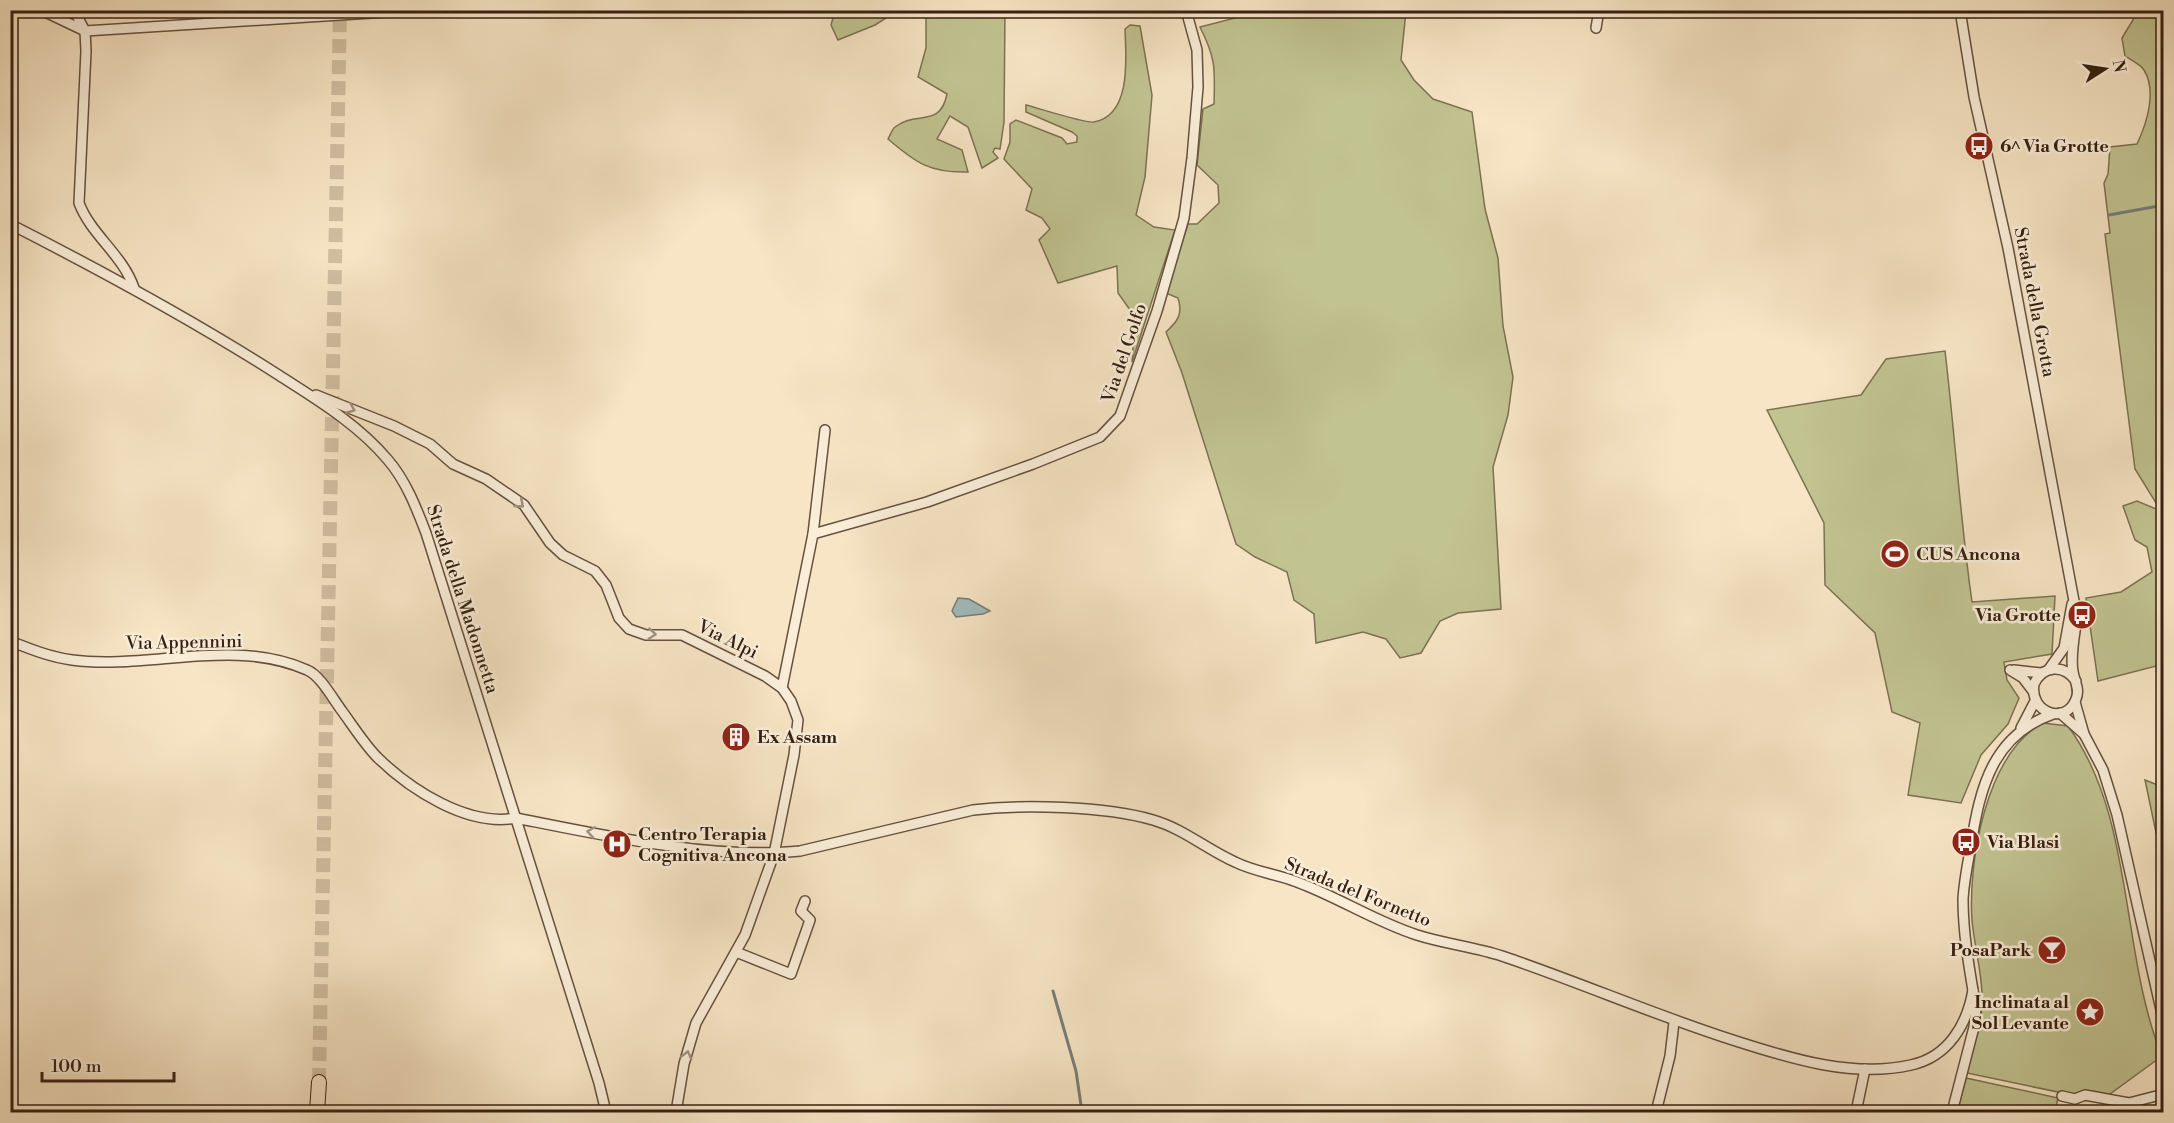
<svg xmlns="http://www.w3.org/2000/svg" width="2174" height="1123" viewBox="0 0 2174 1123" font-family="'Libre Bodoni',serif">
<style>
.green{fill:#c1c391;stroke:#7c7252;stroke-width:1.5}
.water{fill:#a0bdbd;stroke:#767e79;stroke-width:1.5}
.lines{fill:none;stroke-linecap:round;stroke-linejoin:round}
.stream{stroke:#767e79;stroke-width:3}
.highway-tunnel{stroke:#d0bea1;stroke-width:14;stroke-dasharray:14 7;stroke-linecap:butt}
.minor-casing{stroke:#66513f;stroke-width:12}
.highway-casing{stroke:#362012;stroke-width:16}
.minor{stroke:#faeed9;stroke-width:9}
.highway{stroke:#f7e5c5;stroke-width:14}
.oneway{stroke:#a2917f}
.labels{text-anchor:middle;stroke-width:5;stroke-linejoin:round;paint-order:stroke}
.poi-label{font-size:18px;font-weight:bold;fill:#362012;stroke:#faeed9;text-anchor:start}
.street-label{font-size:18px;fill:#362012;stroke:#faeed9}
</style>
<rect width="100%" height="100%" fill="#f7e5c5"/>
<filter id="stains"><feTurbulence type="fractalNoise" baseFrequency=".00333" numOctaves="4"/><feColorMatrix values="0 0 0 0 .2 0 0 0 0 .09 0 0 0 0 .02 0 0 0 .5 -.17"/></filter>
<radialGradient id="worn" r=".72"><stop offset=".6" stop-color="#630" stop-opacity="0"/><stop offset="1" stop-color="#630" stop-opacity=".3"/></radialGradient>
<g class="green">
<polygon points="835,11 835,10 897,11 875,25 838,40 831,25"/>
<path d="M926 11H1005L1004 122 1000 149 995 148 993 152 998 158 982 168 968 127 950 116 937 139 962 150 968 172C930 173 916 163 888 139 890 136 892 129 895 127 916 110 940 129 947 94L918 77 926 48Z"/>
<path d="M1239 11H1406L1401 60 1414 80 1433 99 1472 112 1485 209 1498 258 1503 326 1513 377 1508 415 1493 467 1501 609 1458 613 1440 621 1421 653 1400 658 1386 639 1363 632 1316 643 1314 614 1294 600 1287 572 1255 557 1236 544 1182 373 1166 332C1178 321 1183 314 1178 298L1166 293 1188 224H1197L1219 203 1218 185 1197 165 1203 109 1214 104C1215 68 1216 59 1200 27L1239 17Z"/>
<path d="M2133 11H2164L2163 671 2156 666 2098 681 2086 598 2121 592 2152 572 2147 547 2135 540 2123 506 2137 501 2161 511 2135 469 2105 234 2110 233 2104 183 2108 174 2110 147 2137 144C2147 123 2157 91 2144 70 2141 65 2131 60 2125 56L2122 38 2133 20Z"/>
<path d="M1130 25 1140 26 1152 95 1145 177 1136 215 1154 227 1175 230 1132 362 1135 317 1118 293 1117 266 1058 283 1039 240 1050 229 1042 218 1026 210 1032 189 1004 159 1010 142V124L1016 120 1062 138 1067 144 1077 142V136L1072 132 1026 112V105C1038 108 1087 124 1094 122 1132 115 1126 57 1125 29Z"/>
<path d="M1945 351C1955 435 1960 518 1972 602L2055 596 2052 654 2004 662 2007 680 2019 698 2008 724 1981 755 1961 803 1908 795 1920 723 1892 712 1875 633 1825 585 1824 523 1767 410 1861 395 1886 359Z"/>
<path d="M2043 723 2068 726C2135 817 2120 954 2162 1056L2110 1094 2083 1092 2072 1095 1967 1073C1973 1047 1984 1019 1982 993 1981 968 1974 944 1972 920 1968 862 1986 753 2043 723Z"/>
<polygon points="2145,780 2163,787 2163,866"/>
<polygon points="1966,1078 2058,1098 2055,1112 1957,1112"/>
</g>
<polygon class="water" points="958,598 969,599 990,611 983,614 956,617 952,611"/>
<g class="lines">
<g class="stream">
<polyline points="2158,78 2164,76"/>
<polyline points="2109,215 2164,205"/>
<polyline points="1053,991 1076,1071 1082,1112"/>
</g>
<polyline class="highway-tunnel" points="319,1082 340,10"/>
<g class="minor-casing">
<g id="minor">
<polyline points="41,10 85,31 419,10"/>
<path d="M74 10 85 31 86 51 79 203C91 235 123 255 134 288"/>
<path d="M1960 10 1974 97 2008 248 2077 617C2075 634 2070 655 2073 672 2075 682 2080 690 2076 699 2066 726 2029 713 2034 684 2043 665 2064 664 2076 681"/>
<polyline points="1596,28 1599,10"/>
<path d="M10 224C102 271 191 319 277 374 316 399 358 424 388 460 406 481 416 507 426 533L599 1083 606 1112"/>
<polyline points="316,395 394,426 430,444 453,464 486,479 524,505 550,543 563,555 595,571 606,585 619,618 629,629 646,635 682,635 765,676 782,688 791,701 798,720 794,755 774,854 745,935 696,1023 684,1064 676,1112"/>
<polyline points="813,534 927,502 1033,464 1100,437 1120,416 1157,311 1184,218 1192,158 1198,87 1197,50 1186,10"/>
<path d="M10 641C30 649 50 657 72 660 149 670 233 637 307 670 320 675 333 699 342 711 353 726 365 745 378 758 411 790 468 827 516 818 601 835 714 860 800 851L973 810C1021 804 1106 806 1153 820 1184 829 1206 849 1235 862 1255 872 1277 874 1297 882 1338 897 1376 922 1417 935 1445 944 1475 947 1502 956 1582 983 1659 1017 1739 1042 1792 1059 1854 1078 1911 1065 1948 1057 1967 1025 1973 990"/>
<polyline points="2049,669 2064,648 2072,604"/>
<polyline points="2010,670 2023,678 2033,691"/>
<polyline points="2014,670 2041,673"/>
<polyline points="782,688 813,534 825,430"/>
<polyline points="2075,702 2084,734 2103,770 2117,815 2164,1023"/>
<polyline points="2060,713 2084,734"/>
<polyline points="2021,728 2035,701"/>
<polyline points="736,952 791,974 810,920 801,911 805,901"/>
<polyline points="2062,1096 2075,1099 2085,1095 2129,1103 2164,1094"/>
<polyline points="1656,1112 1670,1056 1674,1022"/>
<polyline points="1856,1112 1865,1069"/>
<path d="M1952 1112 1974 1027 1976 1008C1970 973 1963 935 1963 899 1964 881 1968 862 1971 845 1980 787 1993 735 2053 714"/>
</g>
</g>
<g class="highway-casing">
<polyline id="highway" points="317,1112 319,1082"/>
</g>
<use href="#minor" class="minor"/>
<use href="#highway" class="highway"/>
</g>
<defs><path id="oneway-chevron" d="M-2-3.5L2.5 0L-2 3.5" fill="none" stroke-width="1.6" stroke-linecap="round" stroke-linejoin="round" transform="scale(1.5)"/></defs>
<g class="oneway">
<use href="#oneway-chevron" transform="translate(351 409) rotate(22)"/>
<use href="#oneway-chevron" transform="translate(520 504) rotate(41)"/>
<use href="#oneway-chevron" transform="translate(652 634) rotate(5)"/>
<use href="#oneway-chevron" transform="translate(591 832) rotate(-171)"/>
<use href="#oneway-chevron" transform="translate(687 1055) rotate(-76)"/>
</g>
<defs>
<g id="bus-disc" transform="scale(1.5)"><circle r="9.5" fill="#8f2418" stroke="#faeed9"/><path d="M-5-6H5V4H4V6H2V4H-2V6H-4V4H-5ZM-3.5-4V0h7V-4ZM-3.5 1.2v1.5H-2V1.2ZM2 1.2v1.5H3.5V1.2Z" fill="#fff"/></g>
<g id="stadium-disc" transform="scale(1.5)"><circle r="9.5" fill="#8f2418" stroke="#faeed9"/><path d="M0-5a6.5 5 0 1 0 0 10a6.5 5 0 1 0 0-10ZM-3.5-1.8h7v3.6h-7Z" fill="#fff"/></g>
<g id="building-disc" transform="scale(1.5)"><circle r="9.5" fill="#8f2418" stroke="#faeed9"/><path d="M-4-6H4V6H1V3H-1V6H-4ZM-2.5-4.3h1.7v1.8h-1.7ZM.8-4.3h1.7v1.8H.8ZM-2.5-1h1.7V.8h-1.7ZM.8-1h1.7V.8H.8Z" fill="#fff"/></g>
<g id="hospital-disc" transform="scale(1.5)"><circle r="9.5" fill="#8f2418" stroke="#faeed9"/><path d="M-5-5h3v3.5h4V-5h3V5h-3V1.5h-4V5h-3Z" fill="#fff"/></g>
<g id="bar-disc" transform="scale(1.5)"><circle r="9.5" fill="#8f2418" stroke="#faeed9"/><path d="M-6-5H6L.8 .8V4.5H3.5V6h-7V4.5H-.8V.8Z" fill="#fff"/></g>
<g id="sight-disc" transform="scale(1.5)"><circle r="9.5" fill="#8f2418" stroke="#faeed9"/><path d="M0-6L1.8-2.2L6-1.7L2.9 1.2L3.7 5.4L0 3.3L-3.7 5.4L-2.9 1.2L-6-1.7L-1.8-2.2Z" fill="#fff"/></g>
</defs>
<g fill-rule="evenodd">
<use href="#bus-disc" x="1979" y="146"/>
<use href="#stadium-disc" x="1895" y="554"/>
<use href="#bus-disc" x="2082" y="615"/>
<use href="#building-disc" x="736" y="737"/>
<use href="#bus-disc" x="1966" y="842"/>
<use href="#hospital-disc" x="617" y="844"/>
<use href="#bar-disc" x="2052" y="950"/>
<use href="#sight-disc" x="2090" y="1012"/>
</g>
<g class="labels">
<g class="poi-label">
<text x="2000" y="152">6^ Via Grotte</text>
<text x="1916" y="560">CUS Ancona</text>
<text x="2061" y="621" text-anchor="end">Via Grotte</text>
<text x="757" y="743">Ex Assam</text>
<text x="638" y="840">Centro Terapia<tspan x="638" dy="21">Cognitiva Ancona</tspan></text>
<text x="1987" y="848">Via Blasi</text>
<text x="2031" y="956" text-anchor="end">PosaPark</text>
<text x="2069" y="1008" text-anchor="end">Inclinata al<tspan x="2069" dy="21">Sol Levante</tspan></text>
</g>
<g class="street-label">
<text transform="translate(2035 302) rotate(79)" y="6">Strada della Grotta</text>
<text transform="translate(1124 353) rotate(-71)" y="6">Via del Golfo</text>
<text transform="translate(463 599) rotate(72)" y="6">Strada della Madonnetta</text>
<text transform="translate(728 639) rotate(26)" y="6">Via Alpi</text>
<text transform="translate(184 642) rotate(-1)" y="6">Via Appennini</text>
<text transform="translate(1358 892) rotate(22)" y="6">Strada del Fornetto</text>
</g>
</g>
<rect width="2174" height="1123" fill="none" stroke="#f7e5c5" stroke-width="36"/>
<rect x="12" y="12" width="2150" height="1099" fill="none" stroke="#362012" stroke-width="3"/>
<rect x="18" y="18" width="2138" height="1087" fill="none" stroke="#362012" stroke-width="1.5"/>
<g transform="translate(2105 69) rotate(78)" stroke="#faeed9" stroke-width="4.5" paint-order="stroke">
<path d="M0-4.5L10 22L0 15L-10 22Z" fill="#362012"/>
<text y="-9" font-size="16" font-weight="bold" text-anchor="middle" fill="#362012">N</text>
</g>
<path d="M42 1072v9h132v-9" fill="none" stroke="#362012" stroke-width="3"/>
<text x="51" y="1072" font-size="18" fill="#362012" stroke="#faeed9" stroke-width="4.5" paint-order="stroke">100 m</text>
<rect width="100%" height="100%" filter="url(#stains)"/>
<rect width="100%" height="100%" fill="url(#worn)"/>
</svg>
